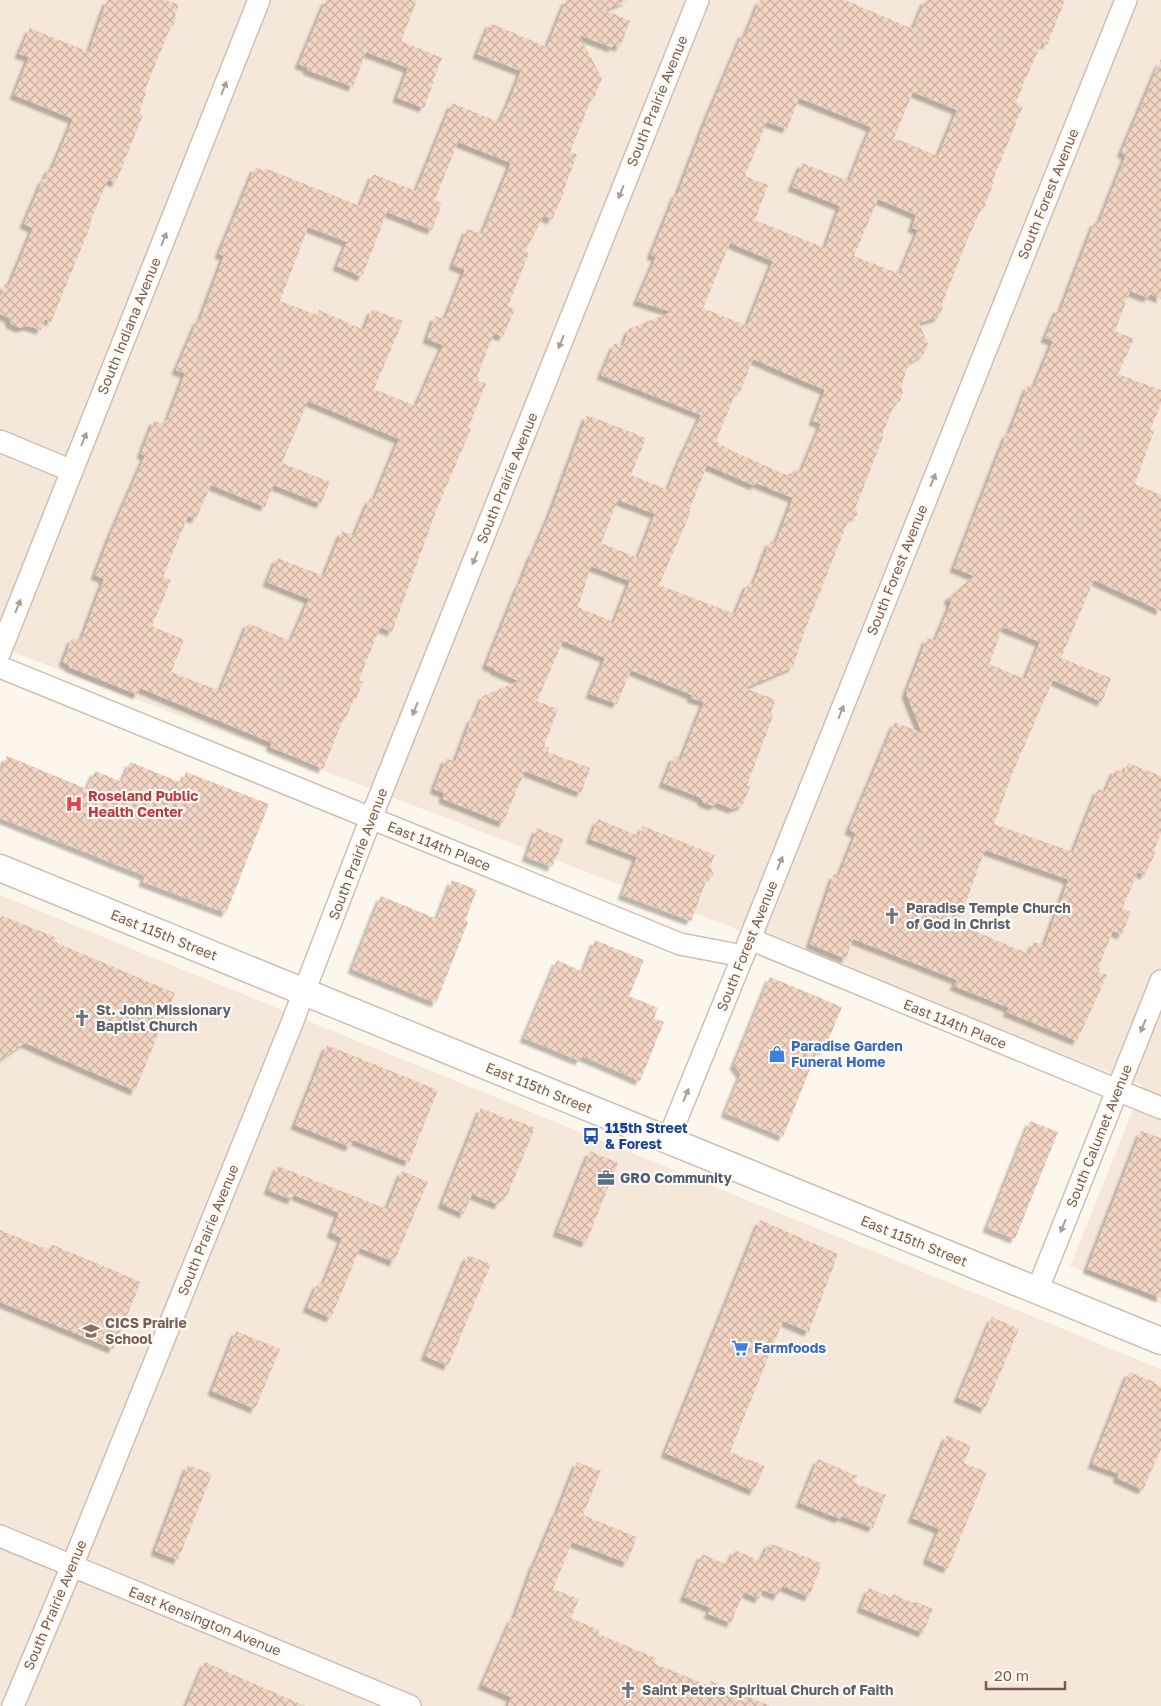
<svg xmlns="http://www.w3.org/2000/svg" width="1161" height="1706" viewBox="0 0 1161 1706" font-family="'Golos Text',sans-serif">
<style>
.residential{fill:#f5e8da}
.building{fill:url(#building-cross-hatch);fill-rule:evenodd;filter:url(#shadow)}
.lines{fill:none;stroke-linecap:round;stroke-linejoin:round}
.minor-casing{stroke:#d1beb0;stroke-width:24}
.tertiary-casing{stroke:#d1beb0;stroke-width:29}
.minor{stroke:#fff;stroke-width:21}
.tertiary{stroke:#fff;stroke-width:26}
.oneway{fill:#af9d94}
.labels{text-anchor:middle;stroke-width:4.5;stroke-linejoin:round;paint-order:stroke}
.street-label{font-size:14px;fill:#7a5c4d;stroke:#fffaf3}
.health-label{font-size:14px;font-weight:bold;fill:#be3a42;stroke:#fffaf3;text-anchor:start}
.worship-label{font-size:14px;font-weight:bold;fill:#5b616d;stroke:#fffaf3;text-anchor:start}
.shop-label{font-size:14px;font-weight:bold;fill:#366cbe;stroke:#fffaf3;text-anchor:start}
.transit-label{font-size:14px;font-weight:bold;fill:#164399;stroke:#fffaf3;text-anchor:start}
.service-label{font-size:14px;font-weight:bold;fill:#4e5e75;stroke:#fffaf3;text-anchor:start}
.education-label{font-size:14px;font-weight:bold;fill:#785e54;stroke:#fffaf3;text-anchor:start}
</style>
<defs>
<pattern id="building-cross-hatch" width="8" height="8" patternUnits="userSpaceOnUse" patternTransform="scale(1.25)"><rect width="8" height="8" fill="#f3d5c3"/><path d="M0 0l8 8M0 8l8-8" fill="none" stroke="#cab0a1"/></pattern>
<filter id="shadow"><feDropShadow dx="-4.5" dy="4.5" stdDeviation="1" flood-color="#0004"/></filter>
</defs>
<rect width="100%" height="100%" fill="#fdf6ec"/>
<g class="residential">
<polygon points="0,0 1161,0 1161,1304 1070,1266 1143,1085 0,647"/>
<polygon points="0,895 1161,1369 1161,1706 0,1706"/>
</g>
<g class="building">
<polygon points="107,0 166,0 179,5 175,15 176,20 173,26 170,28 145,90 146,93 139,113 143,115 126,157 116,183 109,180 107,182 90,222 92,222 51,322 45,319 41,330 28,326 20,328 11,324 9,318 0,314 0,297 5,284 9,286 33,228 24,224 43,179 45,179 49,168 52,169 73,119 14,95 29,57 19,54 30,28 89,52"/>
<polygon points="326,0 417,0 401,41 442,58 433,80 434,81 424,108 397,98 408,68 366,52 353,87 307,70 308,68 299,64"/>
<path d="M566 0H628L605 10 630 21 620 47 613 45V48L579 35 602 78 595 96 592 97 570 152 577 155 563 192H564L552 220 544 216 525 251 529 253 508 306 515 309 503 337 494 333 477 377 479 379 478 381 486 384 468 428 471 429 438 506 392 632 380 627 359 680 363 682 356 699H354L347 716 344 717 323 769 270 747 272 743 140 688 138 695 69 667V665L63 662 72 638 79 640 80 637 82 638 104 579 95 575 110 536 145 456 141 454 154 420 163 424 165 420 167 421 185 374 176 370 198 319 200 320 224 256 219 254 255 167 264 171 265 168 360 206 373 174 416 191 452 103 499 122 508 104 521 71 477 54 490 23 547 47ZM458 142 511 163 482 234 467 229 453 265 465 270 445 319 435 316 427 339 443 345 416 406 374 389 403 321 372 309 364 330 319 310 317 315 280 301 308 227 347 242 337 266 362 277 387 212 432 230 442 203 435 200ZM308 401 399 439 374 500 370 498 354 536 342 531 324 576 277 558 267 582 309 599 291 641 248 623 220 691 171 672 184 640 152 626 171 580 163 577 188 516 196 519 211 485 265 507 274 485 321 504 330 482 282 463Z"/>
<path d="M760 0H845L913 29 925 0H1065L1047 45 1042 43 1024 82 1016 103 1023 106 992 182H994L984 208 982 207 969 236 942 304 943 307 939 317 919 323 928 344 924 354 909 363 901 387 903 393 900 401 895 403 882 435 883 437 855 509 858 515 849 519 804 632 793 667 745 688 776 700 771 711 773 716 747 785 750 787 743 805 732 809 718 803 713 806 703 802 701 798 663 783 674 756 681 759 704 702 691 698 692 695 631 670 617 704 590 694 605 658 563 641 537 701 558 709 544 746 549 748 548 752 590 768 581 793 525 771 503 823 443 799 444 793 434 789 446 758 455 762 472 717 474 718 483 696 519 681 494 670 495 669 486 665 519 584H520L532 553H533L550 514 587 415 646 438 631 475 668 490 679 462 701 415 601 375 615 343 623 346 629 329 671 312 637 301 656 257 651 255 676 193H678L708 115 743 33 746 34ZM913 92 957 110 938 156 894 138ZM799 98 871 127 849 181 802 163 792 187 840 206 825 248 755 220 768 185 745 176 767 122 787 129ZM878 199 916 215 912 228 918 230 900 274 854 256ZM730 243 773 261 747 326 703 308ZM753 359 825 390 813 421 821 424 801 472 794 469 791 477 732 451 716 441 737 390 740 392ZM707 465 755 486 756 483 793 498 776 543 770 541 753 585 748 583 735 614 659 585 691 512 689 511ZM618 500 655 514 638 558 601 543ZM591 566 630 581 614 622 578 607Z"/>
<path d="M1161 59V299L1150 294 1148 298 1130 291 1115 331 1134 339 1118 374 1161 390V404L1150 430 1154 431 1135 484 1161 495V611L1094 580 1061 658 1111 678 1102 702 1053 680 1013 772 994 824 1073 852 1098 789 1105 792 1115 769 1124 773 1128 763 1161 776V833L1154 850 1156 851 1145 875 1138 872 1122 909 1131 912 1122 935 1113 931 1098 968 1100 969 1098 972 1107 975 1077 1041 1007 1012 1009 1008 954 986 957 980 853 939 846 959 810 944 834 874 839 876 856 833 849 830 895 722 922 733 906 693 927 638 935 641 951 603 948 598 974 576 954 568 997 458 1007 433 1009 434 1028 385 1034 387 1053 341 1045 338 1058 308 1061 309 1095 221 1099 223 1126 155 1121 153ZM1003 627 1040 642 1025 679 989 664ZM985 850 1067 879 1068 881 1044 946 1034 942 1029 954 958 924Z"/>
<polygon points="7,756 87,789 95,771 122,782 130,762 182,783 186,772 269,804 226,913 143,882 145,876 0,818 0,774"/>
<polygon points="598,819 639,836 643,826 715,855 710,866 714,875 707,879 691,921 622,895 637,857 590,839"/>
<polygon points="537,828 564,839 552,867 526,857"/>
<polygon points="452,880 477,890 465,920 468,922 436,1003 352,969 381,896 437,919"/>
<polygon points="0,915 55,937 57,943 175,993 135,1091 25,1043 0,1060"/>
<polygon points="595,940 644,960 629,996 658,1008 654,1018 664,1022 640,1081 582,1056 580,1061 524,1038 557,960 583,972"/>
<polygon points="770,977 842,1007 824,1051 818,1049 783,1137 725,1113 741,1074 734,1065"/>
<polygon points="327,1045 438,1090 409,1162 353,1140 350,1147 295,1125"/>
<polygon points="481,1108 509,1120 510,1118 535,1128 507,1196 503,1196 499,1205 472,1194 464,1214 442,1204"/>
<polygon points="1030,1121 1058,1132 1015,1239 987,1228"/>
<polygon points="1141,1131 1161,1138 1161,1298 1087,1269"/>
<polygon points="590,1151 618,1163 586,1243 557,1232"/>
<polygon points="278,1166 387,1209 402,1171 428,1182 394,1262 360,1248 331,1318 307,1308 318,1283 323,1285 342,1238 331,1233 339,1213 294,1195 292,1200 268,1190"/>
<polygon points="760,1220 838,1254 809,1332 783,1321 730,1452 765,1466 754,1491 665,1453"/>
<polygon points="0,1230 49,1250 51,1244 141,1282 113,1349 0,1302"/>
<polygon points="468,1255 491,1264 448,1366 425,1356"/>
<polygon points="992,1317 1019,1329 985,1409 958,1398"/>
<polygon points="236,1331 280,1349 255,1409 212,1391"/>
<polygon points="1129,1372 1155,1382 1154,1383 1161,1386 1161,1449 1143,1490 1117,1478 1119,1474 1092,1464"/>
<polygon points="947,1435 971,1446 964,1463 987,1472 948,1569 927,1560 939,1529 912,1518"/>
<polygon points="818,1459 857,1476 855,1483 886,1495 873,1528 841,1516 840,1519 800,1503"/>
<polygon points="577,1462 601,1471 583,1515 637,1537 627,1563 572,1542 553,1589 579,1599 571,1618 599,1630 598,1634 656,1658 654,1663 709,1686 711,1681 770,1706 508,1706 511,1697 482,1685 512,1618 514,1619 534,1563 535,1563 556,1513 557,1513"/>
<polygon points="188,1465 212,1474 178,1560 155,1551"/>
<polygon points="769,1543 822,1563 809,1597 782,1586 778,1596 763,1590 759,1599 744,1592 731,1623 708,1614 711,1608 684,1597 702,1554 728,1565 735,1550 761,1561"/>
<polygon points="869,1588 891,1597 893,1594 913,1603 914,1601 933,1609 923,1633 861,1608"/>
<polygon points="205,1662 305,1706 186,1706"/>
</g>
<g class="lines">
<g class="minor-casing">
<g id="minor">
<polyline points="0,441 72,471"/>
<polyline points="0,652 259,0"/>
<polyline points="0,667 680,944 743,956"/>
<polyline points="750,939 1161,1108"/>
<polyline points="668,1140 743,956 1126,0"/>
<polyline points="1037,1291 1161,981"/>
<polyline points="0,1536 410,1706"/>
<polyline points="13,1706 72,1566 292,1023 371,818 698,0"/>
</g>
</g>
<g class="tertiary-casing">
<polyline id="tertiary" points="0,868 1161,1341"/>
</g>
<use href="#minor" class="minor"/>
<use href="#tertiary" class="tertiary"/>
</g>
<defs><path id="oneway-solid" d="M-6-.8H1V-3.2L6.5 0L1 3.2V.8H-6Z" transform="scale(1.25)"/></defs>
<g class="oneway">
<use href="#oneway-solid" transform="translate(224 88) rotate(-68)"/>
<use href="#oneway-solid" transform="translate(621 192) rotate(112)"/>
<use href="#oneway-solid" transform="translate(164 239) rotate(-68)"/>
<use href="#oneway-solid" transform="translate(561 342) rotate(112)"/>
<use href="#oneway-solid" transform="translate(84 439) rotate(-68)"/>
<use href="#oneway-solid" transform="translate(933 480) rotate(-68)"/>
<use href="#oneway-solid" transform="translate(475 558) rotate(112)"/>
<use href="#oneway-solid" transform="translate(18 606) rotate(-68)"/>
<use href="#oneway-solid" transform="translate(415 709) rotate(112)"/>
<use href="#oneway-solid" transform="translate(841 712) rotate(-68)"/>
<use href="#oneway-solid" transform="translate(780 863) rotate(-68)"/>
<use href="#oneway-solid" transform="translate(1143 1026) rotate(112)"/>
<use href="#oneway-solid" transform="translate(686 1095) rotate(-68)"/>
<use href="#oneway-solid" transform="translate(1063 1226) rotate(112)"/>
</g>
<defs>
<g id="hospital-bare" transform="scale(1.35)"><path d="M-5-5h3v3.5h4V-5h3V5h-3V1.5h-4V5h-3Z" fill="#e0444e" stroke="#fffaf3" stroke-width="2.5" paint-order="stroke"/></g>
<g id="church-bare" transform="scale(1.35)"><path d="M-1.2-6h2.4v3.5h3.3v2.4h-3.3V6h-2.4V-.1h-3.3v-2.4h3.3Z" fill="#6b7280" stroke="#fffaf3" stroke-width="2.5" paint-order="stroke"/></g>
<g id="shop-bare" transform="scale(1.35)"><path d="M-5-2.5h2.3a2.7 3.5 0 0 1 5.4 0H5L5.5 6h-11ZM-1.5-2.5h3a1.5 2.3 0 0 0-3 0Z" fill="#3f7fe0" stroke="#fffaf3" stroke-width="2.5" paint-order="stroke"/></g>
<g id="bus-bare" transform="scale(1.35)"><path d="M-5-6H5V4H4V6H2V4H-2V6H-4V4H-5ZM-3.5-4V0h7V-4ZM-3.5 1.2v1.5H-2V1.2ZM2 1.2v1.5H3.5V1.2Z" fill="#1a4fb4" stroke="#fffaf3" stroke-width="2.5" paint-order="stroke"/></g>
<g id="office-bare" transform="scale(1.35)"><path d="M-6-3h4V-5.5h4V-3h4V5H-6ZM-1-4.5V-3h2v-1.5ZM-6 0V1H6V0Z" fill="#5c6f8a" stroke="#fffaf3" stroke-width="2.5" paint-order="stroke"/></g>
<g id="school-bare" transform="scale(1.35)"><path d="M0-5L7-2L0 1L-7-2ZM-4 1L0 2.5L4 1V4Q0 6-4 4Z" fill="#8d6e63" stroke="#fffaf3" stroke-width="2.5" paint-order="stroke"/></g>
<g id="supermarket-bare" transform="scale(1.35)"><path d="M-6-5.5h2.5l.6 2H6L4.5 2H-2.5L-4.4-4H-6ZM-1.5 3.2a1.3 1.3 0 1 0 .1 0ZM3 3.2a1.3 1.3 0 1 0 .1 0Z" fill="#3f7fe0" stroke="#fffaf3" stroke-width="2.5" paint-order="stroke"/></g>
</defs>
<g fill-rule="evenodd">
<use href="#hospital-bare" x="74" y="804"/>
<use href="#church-bare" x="892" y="916"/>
<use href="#church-bare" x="82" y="1018"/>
<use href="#shop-bare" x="777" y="1054"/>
<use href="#bus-bare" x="591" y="1136"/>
<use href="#office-bare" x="606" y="1178"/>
<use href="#school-bare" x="91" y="1331"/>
<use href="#supermarket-bare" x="740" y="1348"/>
<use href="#church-bare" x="628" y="1690"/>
</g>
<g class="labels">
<g class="street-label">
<text transform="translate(657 101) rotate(-68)" y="5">South Prairie Avenue</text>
<text transform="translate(1048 194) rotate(-68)" y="5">South Forest Avenue</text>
<text transform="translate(129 326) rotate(-68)" y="5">South Indiana Avenue</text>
<text transform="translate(507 478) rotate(-68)" y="5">South Prairie Avenue</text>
<text transform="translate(897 570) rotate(-68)" y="5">South Forest Avenue</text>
<text transform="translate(439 846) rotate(22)" y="5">East 114th Place</text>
<text transform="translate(358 854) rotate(-69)" y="5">South Prairie Avenue</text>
<text transform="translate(164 935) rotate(22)" y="5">East 115th Street</text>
<text transform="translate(747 946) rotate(-68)" y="5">South Forest Avenue</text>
<text transform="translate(955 1024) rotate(22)" y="5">East 114th Place</text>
<text transform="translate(539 1088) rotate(22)" y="5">East 115th Street</text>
<text transform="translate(1099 1136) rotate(-68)" y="5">South Calumet Avenue</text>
<text transform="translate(208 1230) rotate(-68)" y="5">South Prairie Avenue</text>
<text transform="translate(914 1241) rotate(22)" y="5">East 115th Street</text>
<text transform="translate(55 1605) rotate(-67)" y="5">South Prairie Avenue</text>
<text transform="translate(205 1621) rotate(22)" y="5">East Kensington Avenue</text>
</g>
<g class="health-label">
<text x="88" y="801">Roseland Public<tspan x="88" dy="16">Health Center</tspan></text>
</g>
<g class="worship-label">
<text x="906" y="913">Paradise Temple Church<tspan x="906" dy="16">of God in Christ</tspan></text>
<text x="96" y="1015">St. John Missionary<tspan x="96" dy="16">Baptist Church</tspan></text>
<text x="642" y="1695">Saint Peters Spiritual Church of Faith</text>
</g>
<g class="shop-label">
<text x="791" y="1051">Paradise Garden<tspan x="791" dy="16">Funeral Home</tspan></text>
<text x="754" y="1353">Farmfoods</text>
</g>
<g class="transit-label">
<text x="605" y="1133">115th Street<tspan x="605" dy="16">&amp; Forest</tspan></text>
</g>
<g class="service-label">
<text x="620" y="1183">GRO Community</text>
</g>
<g class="education-label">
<text x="105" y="1328">CICS Prairie<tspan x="105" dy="16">School</tspan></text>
</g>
</g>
<path d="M986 1681v8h79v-8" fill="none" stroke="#7a5c4d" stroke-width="2.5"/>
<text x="994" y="1681" font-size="15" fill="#7a5c4d" stroke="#fffaf3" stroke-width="4" paint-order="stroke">20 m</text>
</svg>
